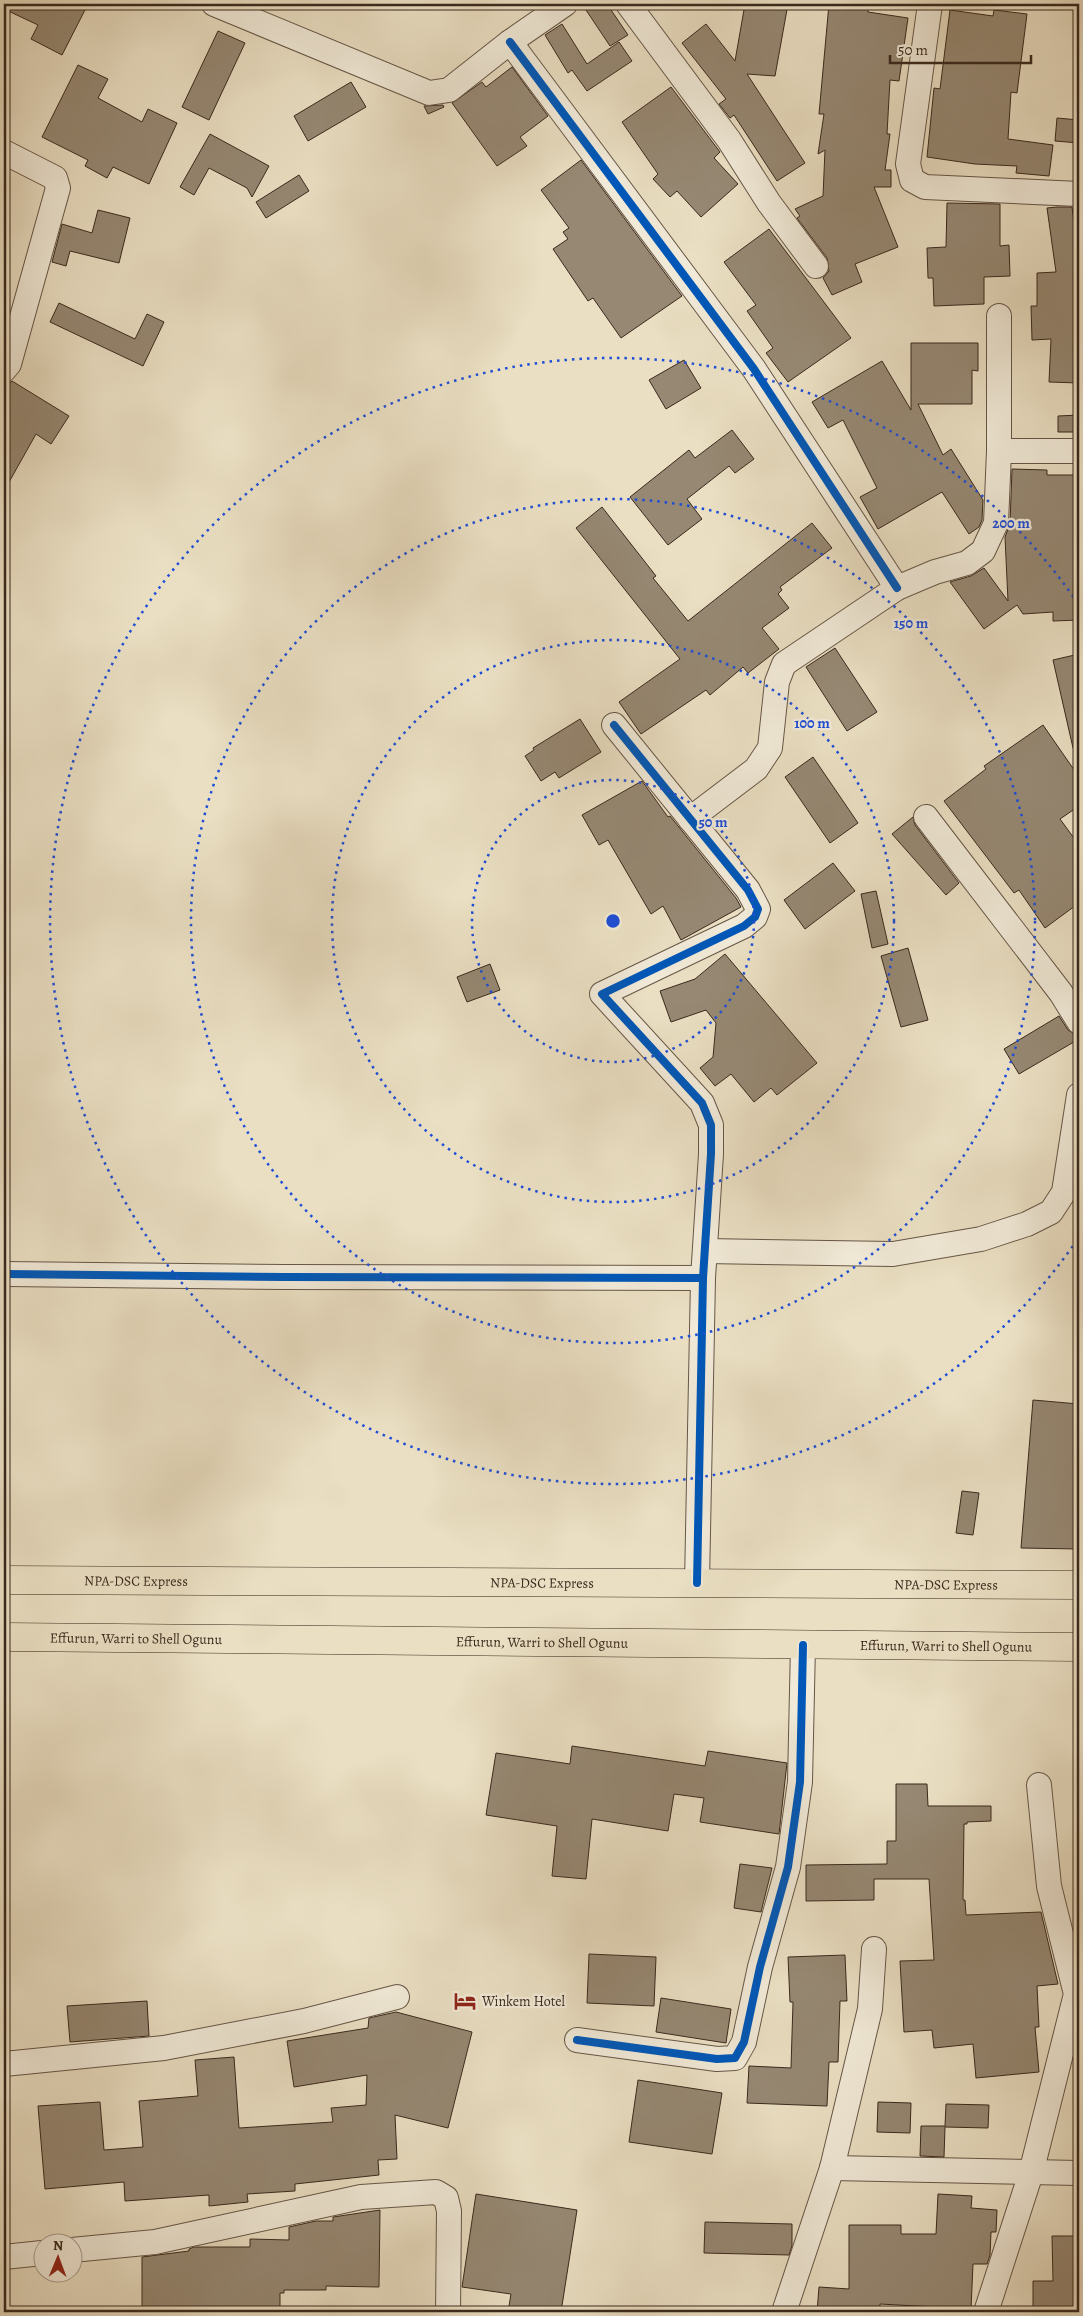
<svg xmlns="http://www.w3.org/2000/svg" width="1083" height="2316" viewBox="0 0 1083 2316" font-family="Alegreya,serif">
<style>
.building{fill:#968873;stroke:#3a291d}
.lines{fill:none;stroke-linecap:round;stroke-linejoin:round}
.minor-casing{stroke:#665646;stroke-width:26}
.major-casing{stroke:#3a291d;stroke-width:29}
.minor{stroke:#f1ead8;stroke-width:24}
.major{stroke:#eadfc3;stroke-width:28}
.cycleway-casing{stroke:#f1ead8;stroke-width:11}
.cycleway{stroke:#0057b8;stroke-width:8}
.ring{fill:none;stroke:#1d4ed8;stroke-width:2.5;stroke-dasharray:2.5 5}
.labels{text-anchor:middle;stroke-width:4.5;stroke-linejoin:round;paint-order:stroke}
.street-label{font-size:14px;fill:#3a291d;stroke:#f1ead8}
.poi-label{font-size:14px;fill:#3a291d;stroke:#f1ead8;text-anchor:start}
.centre{fill:#1d4ed8;stroke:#f1ead8;stroke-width:2.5}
.ring-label{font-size:15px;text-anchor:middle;font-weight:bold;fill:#1d4ed8;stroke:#f1ead8;stroke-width:4.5;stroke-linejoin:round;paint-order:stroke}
</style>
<rect width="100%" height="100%" fill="#eadfc3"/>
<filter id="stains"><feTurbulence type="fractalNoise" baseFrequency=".004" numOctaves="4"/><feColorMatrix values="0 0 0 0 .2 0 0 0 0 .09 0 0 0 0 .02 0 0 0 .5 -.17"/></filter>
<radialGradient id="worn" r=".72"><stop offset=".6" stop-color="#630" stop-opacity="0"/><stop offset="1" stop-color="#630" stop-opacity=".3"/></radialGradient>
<g class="building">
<polygon points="4,4 88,4 62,55 31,39 38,25 4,9"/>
<polygon points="582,4 607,4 628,35 610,46"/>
<polygon points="745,4 788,4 775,76 747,74 805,163 777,181 734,115 730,118 719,104 726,99 682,43 706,24 735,61"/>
<polygon points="829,4 868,7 868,12 908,18 899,81 890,80 887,134 890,134 885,170 891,170 891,187 874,187 898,247 855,264 862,282 832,295 823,278 829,271 827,258 797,218 800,216 795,209 823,196 825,150 818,154 824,114 819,114"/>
<polygon points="950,10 993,16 994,10 1027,14 1017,93 1011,92 1008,139 1053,145 1049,176 1016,173 1017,166 975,164 927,157 934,88 940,89"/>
<polygon points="562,24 587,64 619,42 632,61 587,91 572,70 568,73 545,35"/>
<polygon points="218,31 245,43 209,120 182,107"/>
<polygon points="78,65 108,79 98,98 142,122 148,109 177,123 149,184 113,167 107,178 85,166 88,160 42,137"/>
<polygon points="512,67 548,116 520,137 527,146 497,166 452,103 482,82 486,87"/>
<polygon points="351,82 366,107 308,141 294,116"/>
<polygon points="671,87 720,152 714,158 738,184 701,217 677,191 670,197 653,179 658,174 622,122"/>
<polygon points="443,105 444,107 428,114 424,106"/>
<polygon points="1057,118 1079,120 1079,143 1055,141"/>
<polygon points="210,134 269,166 252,197 247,188 209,168 194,195 180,187"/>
<polygon points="581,160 682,296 621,338 593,298 588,301 553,249 568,239 563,232 569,228 541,190"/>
<polygon points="299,175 309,191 266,218 256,202"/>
<polygon points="947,203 1000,204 1000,246 1009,245 1010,276 984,277 984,304 934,306 933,278 928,278 927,248 946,247"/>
<polygon points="1057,207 1072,207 1079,261 1079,383 1049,382 1051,339 1032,340 1031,306 1037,306 1037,273 1056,272 1047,208"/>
<polygon points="98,210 130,218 119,263 70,251 66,266 52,262 62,224 92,233"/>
<polygon points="769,229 851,338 788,382 766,353 773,348 747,311 756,305 724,262"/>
<polygon points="59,303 135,339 147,314 164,322 143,366 50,322"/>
<polygon points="911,343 978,343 978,371 972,370 972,404 918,404 943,455 951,449 983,500 982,520 979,527 969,534 942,492 878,529 860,497 877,488 843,420 828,428 812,402 882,361 911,410"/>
<polygon points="684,360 701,388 666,409 649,380"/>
<polygon points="12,381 69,416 51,444 36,434 4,491 4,389"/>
<polygon points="1079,415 1079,432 1058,432 1058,416"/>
<polygon points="732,430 754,459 735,473 729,466 687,499 702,519 668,545 630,497 689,450 695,458"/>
<polygon points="1012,469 1047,470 1047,475 1079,475 1079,620 1053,621 1053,612 1023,614 1017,605 984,629 950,582 971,576 984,568 1008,601 1005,537 1010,524"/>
<polygon points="602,507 656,576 653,578 688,621 812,523 832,548 780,587 782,590 778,594 789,608 762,628 779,649 748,673 743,667 710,695 706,690 641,734 619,702 680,659 576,528"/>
<polygon points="835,648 877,712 847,731 806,667"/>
<polygon points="1079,654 1079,748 1073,748 1053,660"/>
<polygon points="580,719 601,752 559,778 555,772 541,781 525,756 534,750 533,748"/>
<polygon points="1043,725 1079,777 1079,806 1060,819 1079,845 1079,903 1045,928 1019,890 1014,893 944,801 986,769 984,766"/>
<polygon points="813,757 858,823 830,843 785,777"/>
<polygon points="642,781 668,817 670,816 736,898 741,907 681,940 663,906 651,914 608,840 599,845 582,815"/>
<polygon points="913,817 915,825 959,883 946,895 892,834"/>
<polygon points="833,863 855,891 805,929 784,900"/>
<polygon points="876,891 888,944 872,948 861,894"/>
<polygon points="908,948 928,1020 901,1027 881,956"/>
<polygon points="725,954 817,1063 777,1095 771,1088 754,1102 731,1074 715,1086 700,1068 713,1057 716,1023 706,1010 671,1022 660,991 695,979"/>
<polygon points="490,964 500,990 467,1002 457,977"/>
<polygon points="1059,1016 1068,1030 1078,1036 1079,1039 1019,1074 1004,1049"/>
<polygon points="1033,1400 1079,1404 1079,1549 1021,1548"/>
<polygon points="962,1491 979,1493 973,1535 956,1533"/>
<polygon points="572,1746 705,1766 708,1751 787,1763 779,1834 700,1822 704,1798 674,1794 668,1831 592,1819 586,1879 552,1876 557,1826 486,1815 496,1753 570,1764"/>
<polygon points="896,1784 927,1784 928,1806 991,1806 991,1821 967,1822 967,1824 964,1824 963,1900 965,1900 966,1915 1041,1912 1058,1984 1037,1986 1039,2027 1035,2027 1039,2072 976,2078 973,2044 934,2048 932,2030 904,2032 900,1961 934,1960 929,1879 874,1879 874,1900 806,1901 806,1865 887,1864 887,1841 896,1841"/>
<polygon points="740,1864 772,1868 761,1912 734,1908"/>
<polygon points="589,1954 656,1957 654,2006 587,2003"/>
<polygon points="845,1955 847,2001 840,2001 838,2062 829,2062 827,2106 747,2103 749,2066 791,2068 793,2002 790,2002 788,1957"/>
<polygon points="661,1998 731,2009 726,2043 656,2032"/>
<polygon points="147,2001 149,2036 70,2042 67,2006"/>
<polygon points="396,2012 472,2032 448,2128 395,2115 397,2159 378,2160 379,2175 295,2184 295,2191 247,2194 248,2202 209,2206 209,2195 125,2201 124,2182 45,2189 38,2106 100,2102 104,2150 143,2147 139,2101 198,2096 195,2060 234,2057 239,2128 333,2122 331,2108 366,2105 367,2075 294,2087 287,2041 368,2028 369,2018"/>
<polygon points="638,2080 722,2093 712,2154 629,2142"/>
<polygon points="878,2102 911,2103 910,2133 877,2132"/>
<polygon points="946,2104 989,2105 988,2128 945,2127 944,2157 920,2156 921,2126 945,2126"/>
<polygon points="476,2194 577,2210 561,2312 508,2312 511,2294 462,2287"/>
<polygon points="938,2194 972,2196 971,2208 997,2210 996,2232 991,2232 990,2255 987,2264 973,2264 971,2309 880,2304 880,2312 817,2312 819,2287 849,2289 849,2225 901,2225 901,2234 936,2234"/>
<polygon points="380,2210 379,2287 326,2286 326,2290 284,2290 284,2293 280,2293 280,2312 142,2312 142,2257 189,2251 189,2249 194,2247 250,2247 250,2239 289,2240 289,2227 316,2221 333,2221 333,2217"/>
<polygon points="705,2222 792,2224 792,2246 789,2255 704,2253"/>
<polygon points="1052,2236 1079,2236 1079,2312 1033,2312 1033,2281 1053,2281"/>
</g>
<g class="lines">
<g class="minor-casing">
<g id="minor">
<polyline points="214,4 429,93 449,90 510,42 565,4"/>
<polyline points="628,4 729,140 769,203 816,266"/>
<polyline points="930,4 908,164 912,180 925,187 1079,194"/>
<polyline points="510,42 754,369 897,588"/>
<polyline points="4,152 55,178 58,188 9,364 4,370"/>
<polyline points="999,451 1079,451"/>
<polyline points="614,725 748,890 758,909 755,917 744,926 602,994 702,1103 711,1125 711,1154 703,1278 697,1583"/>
<polyline points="926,817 1061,993 1079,1022"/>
<polyline points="690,819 756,769 770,748 777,682 784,664 897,588 935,572 967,563 983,551 996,523 999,451 999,316"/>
<polyline points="705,1251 893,1254 981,1239 1027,1224 1051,1212 1064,1192 1079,1095"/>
<polyline points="4,1274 284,1277 703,1278"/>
<polyline points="577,2040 717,2059 735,2058 744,2042 760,1967 788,1867 800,1782 803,1645"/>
<polyline points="4,2064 164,2048 304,2021 397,1997"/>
<polyline points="832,2168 1079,2173"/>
<polyline points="72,2250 155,2242 361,2197 436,2192 446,2198 449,2211 448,2312"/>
<polyline points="4,2257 42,2253"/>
<polyline points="784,2312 832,2168 870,2009 874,1949"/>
<polyline points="986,2312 1031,2173 1076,1994 1049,1886 1039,1785"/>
</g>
</g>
<g class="major-casing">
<g id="major">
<path id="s1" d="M4 1580 1079 1585"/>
<path id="s2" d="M4 1637 1079 1647"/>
</g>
</g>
<use href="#minor" class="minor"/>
<use href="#major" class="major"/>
<g class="cycleway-casing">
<g id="cycleway">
<polyline points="510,42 754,369 897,588"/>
<polyline points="614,725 748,890 758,909 755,917 744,926 602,994 702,1103 711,1125 711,1154 703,1278 697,1583"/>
<polyline points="4,1274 284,1277 703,1278"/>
<polyline points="577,2040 717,2059 735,2058 744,2042 760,1967 788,1867 800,1782 803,1645"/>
</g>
</g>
<use href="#cycleway" class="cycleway"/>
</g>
<g class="ring">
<circle cx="613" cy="921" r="141"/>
<circle cx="613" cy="921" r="281"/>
<circle cx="613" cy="921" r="422"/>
<path d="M1077 1240A563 563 0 1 1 1077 602"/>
</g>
<defs>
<g id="hotel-bare" transform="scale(1.725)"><path d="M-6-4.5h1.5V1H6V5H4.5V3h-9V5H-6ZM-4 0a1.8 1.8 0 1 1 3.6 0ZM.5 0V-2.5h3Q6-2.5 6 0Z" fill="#8f2418" stroke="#f1ead8" stroke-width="2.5" paint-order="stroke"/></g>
</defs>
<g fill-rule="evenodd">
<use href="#hotel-bare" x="465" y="2001"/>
</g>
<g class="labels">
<g class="street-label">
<text dy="5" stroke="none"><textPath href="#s1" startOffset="132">NPA-DSC Express</textPath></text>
<text dy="5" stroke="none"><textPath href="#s1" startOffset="538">NPA-DSC Express</textPath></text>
<text dy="5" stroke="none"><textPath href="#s1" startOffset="942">NPA-DSC Express</textPath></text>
<text dy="5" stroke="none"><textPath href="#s2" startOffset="132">Effurun, Warri to Shell Ogunu</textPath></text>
<text dy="5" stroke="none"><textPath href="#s2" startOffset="538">Effurun, Warri to Shell Ogunu</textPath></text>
<text dy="5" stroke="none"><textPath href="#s2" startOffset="942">Effurun, Warri to Shell Ogunu</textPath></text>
</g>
<g class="poi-label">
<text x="482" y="2006">Winkem Hotel</text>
</g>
</g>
<circle cx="613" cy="921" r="8" class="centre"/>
<g class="ring-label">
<text x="1011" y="528">200 m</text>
<text x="911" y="628">150 m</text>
<text x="812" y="728">100 m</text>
<text x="713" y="827">50 m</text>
</g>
<rect width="1083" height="2316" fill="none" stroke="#eadfc3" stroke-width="20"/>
<rect x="5" y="5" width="1073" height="2306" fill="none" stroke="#3a291d" stroke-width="2.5"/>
<rect x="10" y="10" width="1063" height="2296" fill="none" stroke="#3a291d"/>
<g transform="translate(58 2258) rotate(1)"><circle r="24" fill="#f1ead8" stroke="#a89d8d"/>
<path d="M0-4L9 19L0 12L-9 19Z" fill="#8f2418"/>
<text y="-8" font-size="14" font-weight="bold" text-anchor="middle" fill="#3a291d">N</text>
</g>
<path d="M890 55v8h141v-8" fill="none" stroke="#3a291d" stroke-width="2.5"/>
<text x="898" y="55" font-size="15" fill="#3a291d" stroke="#f1ead8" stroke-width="4" paint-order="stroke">50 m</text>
<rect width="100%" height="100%" filter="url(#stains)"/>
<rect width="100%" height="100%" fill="url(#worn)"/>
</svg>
